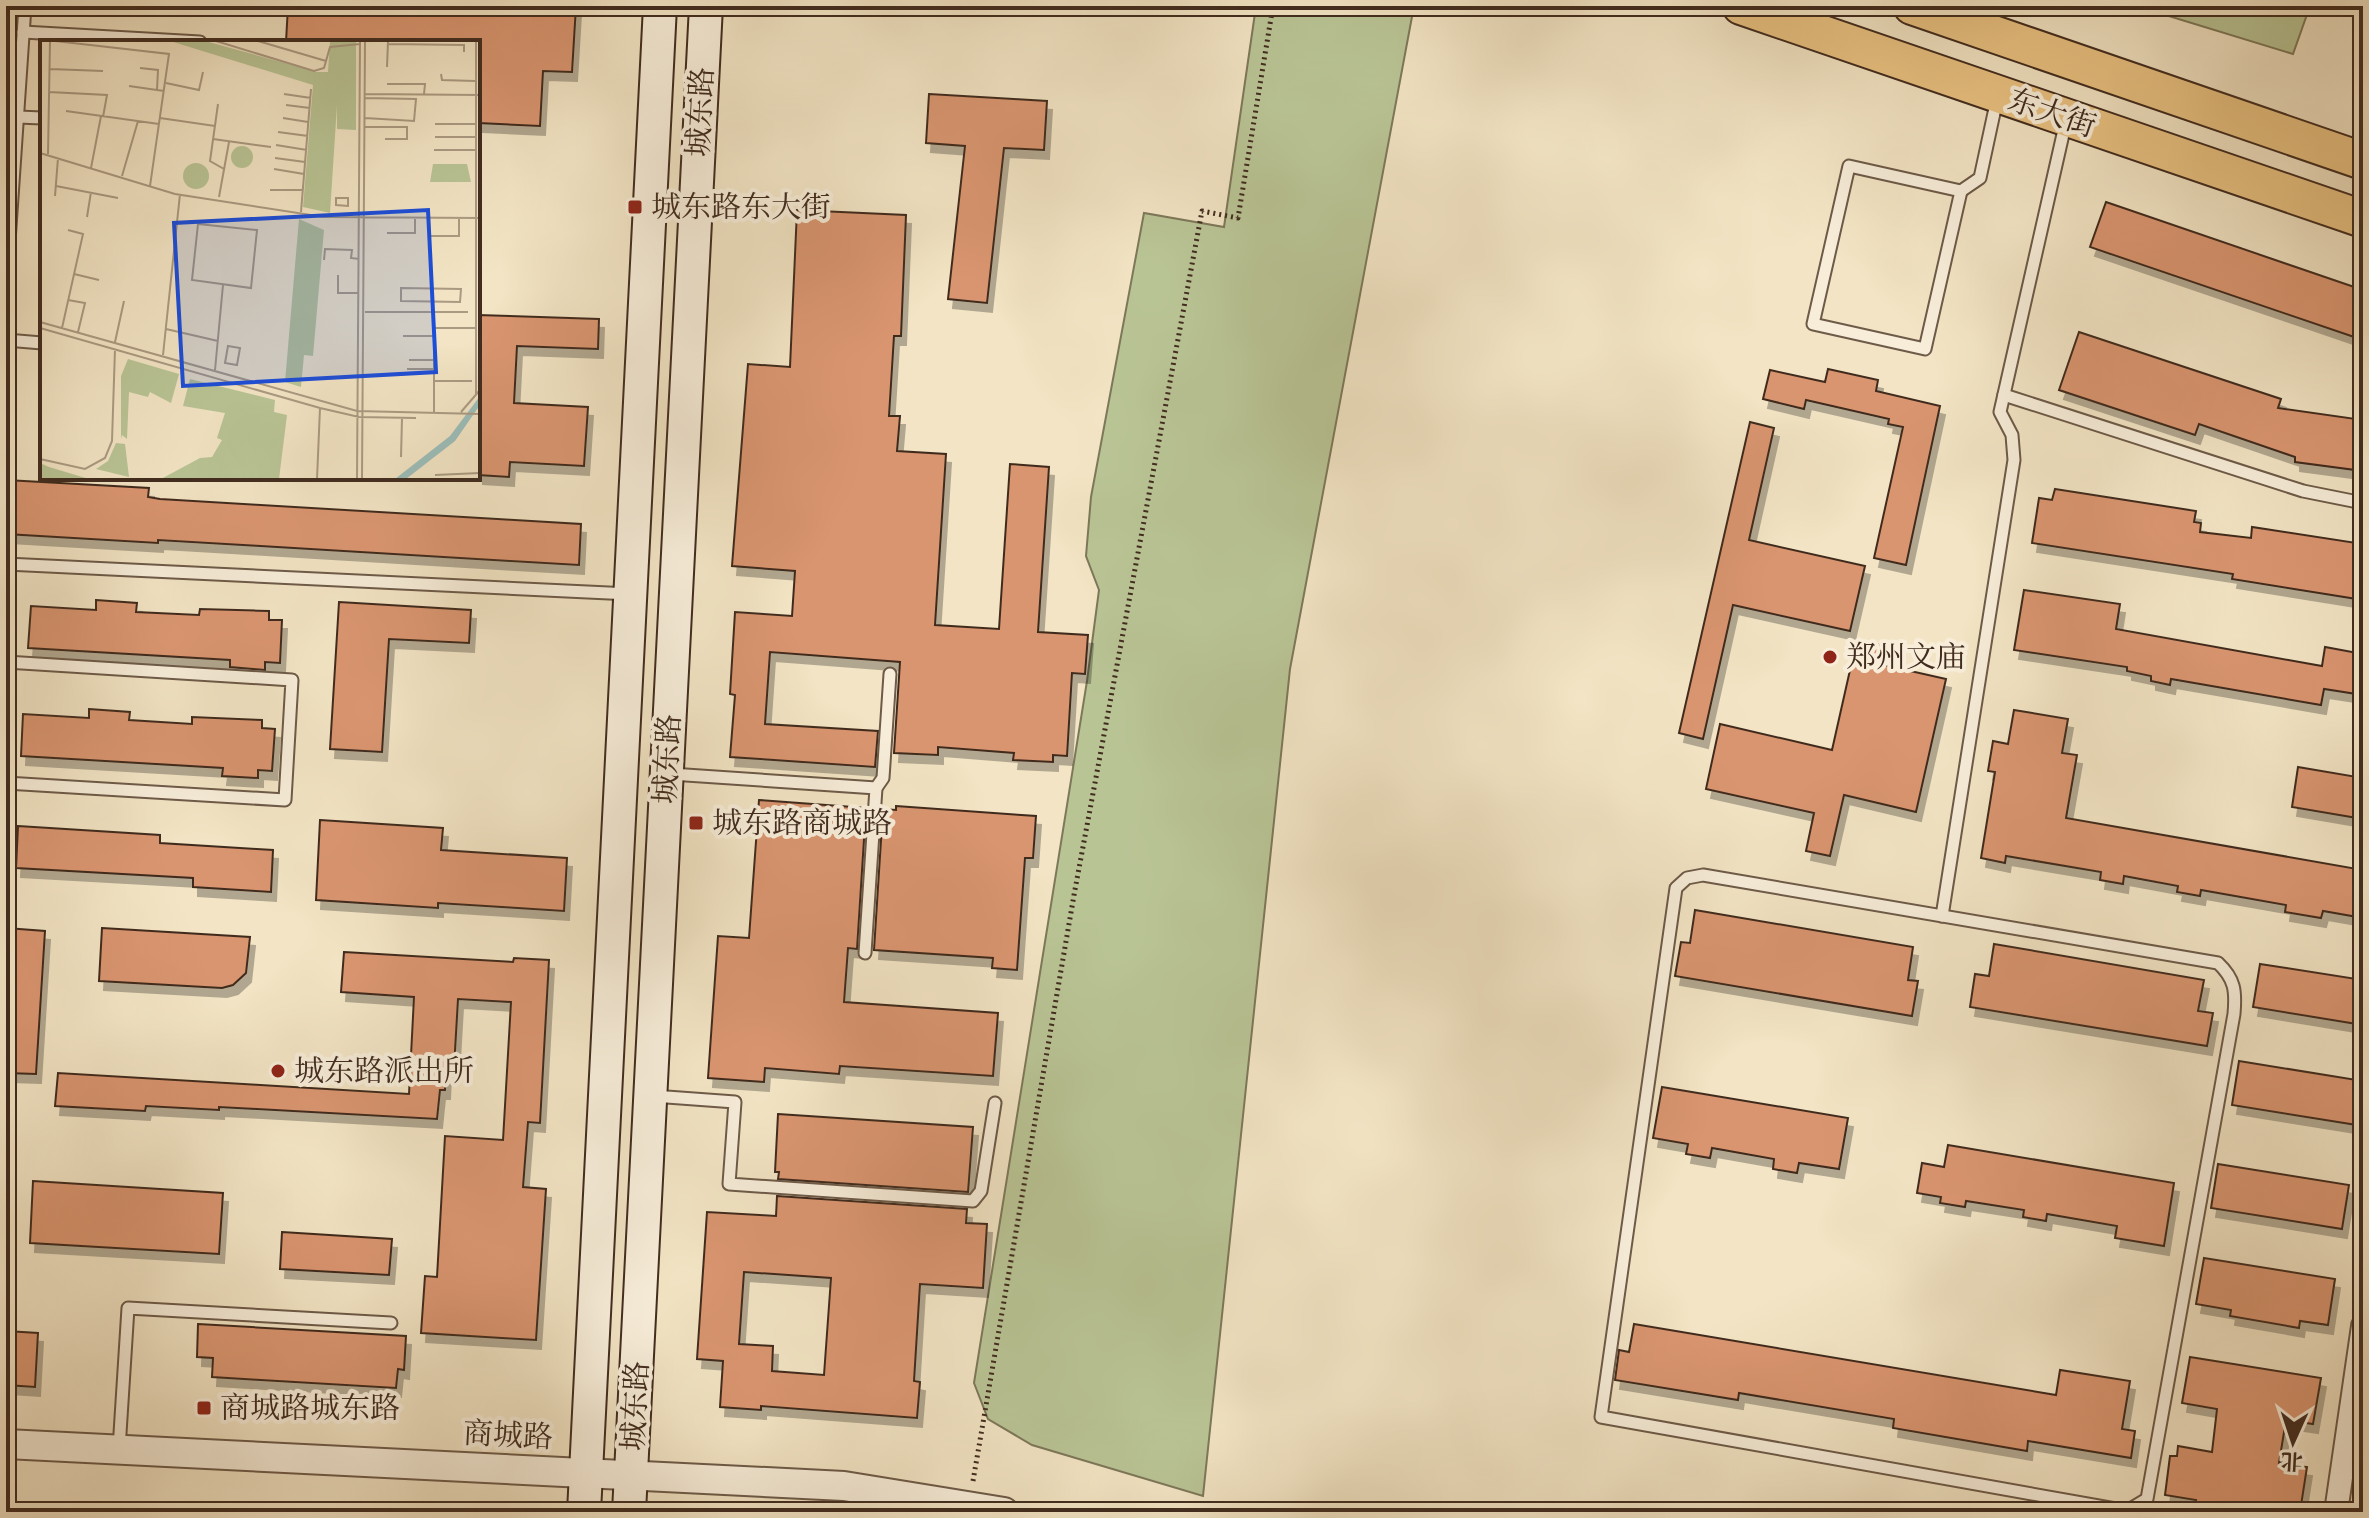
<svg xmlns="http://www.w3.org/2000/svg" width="2369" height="1518" viewBox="0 0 2369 1518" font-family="'IM FELL Great Primer','Noto Serif SC',serif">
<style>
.green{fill:#b9c495;stroke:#7d785a;stroke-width:2}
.building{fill:#d9956f;stroke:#412c1f;stroke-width:2;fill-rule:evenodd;filter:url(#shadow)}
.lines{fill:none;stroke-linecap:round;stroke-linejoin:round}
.service-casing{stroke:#6d5a48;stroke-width:15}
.minor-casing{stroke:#6d5a48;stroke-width:26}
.tertiary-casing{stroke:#6d5a48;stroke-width:32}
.secondary-casing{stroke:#412c1f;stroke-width:36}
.primary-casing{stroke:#412c1f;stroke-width:40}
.path{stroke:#412c1f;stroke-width:5;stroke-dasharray:2 4;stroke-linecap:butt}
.service{stroke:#f7edd9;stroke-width:11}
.minor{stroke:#f7edd9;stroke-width:22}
.tertiary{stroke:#f7edd9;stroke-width:28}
.secondary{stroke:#f7edd9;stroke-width:32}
.primary{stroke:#e9c282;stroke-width:36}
.poi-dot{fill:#8f2418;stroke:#f7edd9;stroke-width:3}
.labels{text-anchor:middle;stroke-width:8;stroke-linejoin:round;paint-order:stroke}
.street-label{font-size:30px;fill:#412c1f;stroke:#f7edd9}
.poi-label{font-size:30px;fill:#412c1f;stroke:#f7edd9;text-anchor:start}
.inset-road{fill:none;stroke:#ab9a82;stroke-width:2}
.view{fill:#1d4ed8;fill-opacity:0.15;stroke:#1d4ed8;stroke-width:4}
.inset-edge{fill:none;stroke:#412c1f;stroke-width:4}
</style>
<defs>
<filter id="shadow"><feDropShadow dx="5" dy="9" stdDeviation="0" flood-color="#0004"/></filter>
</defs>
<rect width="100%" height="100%" fill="#f2e4c4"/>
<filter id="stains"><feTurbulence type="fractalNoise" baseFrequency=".0025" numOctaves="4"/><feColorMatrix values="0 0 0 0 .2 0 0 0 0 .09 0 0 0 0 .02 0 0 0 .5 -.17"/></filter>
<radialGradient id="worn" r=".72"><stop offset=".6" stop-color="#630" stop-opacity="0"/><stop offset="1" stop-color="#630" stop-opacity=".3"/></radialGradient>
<g class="green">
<polygon points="1256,6 1414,6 1290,669 1203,1496 1032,1445 988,1419 974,1383 1087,681 1099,590 1086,556 1091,497 1144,213 1224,227"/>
<polygon points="2136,6 2310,6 2293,54"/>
</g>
<g class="building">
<polygon points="288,6 576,6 572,72 543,71 540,126 478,123 478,42 286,42"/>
<polygon points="929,94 1047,101 1044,150 1004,148 987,303 948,299 965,146 926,143"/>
<polygon points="2106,202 2363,290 2363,340 2090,247"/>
<polygon points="797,210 906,215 901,336 894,336 889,416 900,416 897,451 946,454 935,625 999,629 1010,464 1049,467 1038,632 1088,635 1085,674 1072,673 1067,756 1053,755 1053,762 1013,760 1014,753 938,747 938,755 894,753 900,662 770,652 765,724 878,731 875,767 730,757 735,695 730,694 735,612 792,616 795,571 732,566 748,364 790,367"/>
<polygon points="478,315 599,319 598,349 517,346 514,403 588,407 584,466 510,462 509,477 478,475"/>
<polygon points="2079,332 2281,399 2278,408 2363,420 2363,471 2295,462 2295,457 2199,424 2195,435 2059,390"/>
<polygon points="1828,369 1878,380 1876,391 1940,406 1906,565 1874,558 1903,427 1888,424 1889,419 1806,400 1804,409 1763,399 1770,370 1825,382"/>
<polygon points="1750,422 1774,428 1749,540 1865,566 1850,631 1733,605 1703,739 1679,733"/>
<polygon points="6,480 149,488 148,497 160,499 581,524 579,565 158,540 158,543 6,534"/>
<polygon points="2055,489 2196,511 2194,522 2201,523 2200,532 2251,538 2252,527 2363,544 2363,600 2232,579 2233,574 2032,543 2039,498 2052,500"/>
<polygon points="2024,590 2120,604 2116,629 2322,666 2325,647 2363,654 2363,695 2324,689 2321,705 2171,679 2170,685 2151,681 2151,676 2127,671 2127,667 2014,650"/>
<polygon points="96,600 137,603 136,612 199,615 200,609 269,611 269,620 282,620 280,663 265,662 265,670 230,667 230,660 28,648 31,606 96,610"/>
<polygon points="339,602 471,610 469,643 389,639 382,752 330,749"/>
<polygon points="1857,639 1880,645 1875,663 1946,679 1916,812 1844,795 1830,856 1806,851 1814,813 1706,789 1720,724 1832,750"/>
<polygon points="89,709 130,712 129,720 192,724 192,717 262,720 262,728 275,729 272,771 258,770 258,778 222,776 223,768 21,756 23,714 89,718"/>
<polygon points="2014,710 2068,719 2062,753 2077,755 2066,818 2363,870 2363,918 2323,911 2321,918 2285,912 2286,905 2201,890 2200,896 2177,892 2178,886 2124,876 2123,884 2100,880 2101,872 2006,856 2005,863 1981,858 1995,772 1988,771 1993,741 2008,744"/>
<polygon points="2298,767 2363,778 2363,819 2292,807"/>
<polygon points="759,800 866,808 857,949 848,948 844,1002 998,1013 993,1076 840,1066 839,1074 765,1068 764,1082 708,1078 718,936 749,938"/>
<polygon points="896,806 1036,816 1033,858 1025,858 1017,970 992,968 993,958 874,950 883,809 896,810"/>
<polygon points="320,820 443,828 441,850 567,858 564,911 438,903 438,908 316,900"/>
<polygon points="18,826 160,835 160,843 273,850 271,892 193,887 193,878 16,868"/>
<polygon points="1695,910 1913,947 1908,980 1918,981 1912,1016 1675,976 1681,942 1690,943"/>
<polygon points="6,928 45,931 36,1074 6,1073"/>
<polygon points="102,928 250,937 246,973 233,985 222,988 99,981"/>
<polygon points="1994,944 2204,980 2198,1011 2213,1013 2207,1046 1970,1007 1975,974 1989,976"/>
<polygon points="344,952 513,962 514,958 549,960 540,1123 528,1122 523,1187 546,1189 536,1340 421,1333 425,1276 437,1277 445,1136 503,1140 511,1002 458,999 454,1068 446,1067 445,1090 440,1090 437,1119 219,1107 219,1110 146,1106 145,1111 55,1106 58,1073 409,1094 414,997 341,992"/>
<polygon points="2260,964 2363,980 2363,1025 2253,1007"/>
<polygon points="2239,1061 2363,1081 2363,1126 2232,1105"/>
<polygon points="1662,1087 1848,1118 1839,1169 1799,1163 1797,1173 1773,1169 1774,1159 1712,1148 1710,1158 1686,1154 1688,1144 1653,1138"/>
<polygon points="778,1114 973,1127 968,1192 778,1179 779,1172 775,1172"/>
<polygon points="1948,1145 2174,1183 2164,1246 2115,1238 2117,1226 2047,1214 2046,1221 2023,1217 2024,1210 1966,1201 1965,1207 1940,1203 1941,1197 1917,1193 1922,1163 1944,1167"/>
<polygon points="2218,1164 2349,1185 2342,1229 2211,1208"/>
<polygon points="33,1181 223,1193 219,1254 30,1243"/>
<path d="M777 1196 967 1209 966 1223 987 1224 983 1288 920 1284 914 1381 920 1382 917 1418 761 1406V1410L720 1407 723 1361 697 1359 707 1212 776 1216ZM744 1272 831 1278 824 1375 772 1371 773 1346 739 1344Z"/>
<polygon points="282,1232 392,1239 389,1275 280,1269"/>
<polygon points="2204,1258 2335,1279 2328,1325 2300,1321 2299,1328 2230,1316 2231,1310 2196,1304"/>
<polygon points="198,1324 406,1336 404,1370 398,1369 396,1388 212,1377 213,1358 197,1357"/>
<polygon points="1634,1324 2056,1395 2060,1370 2130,1381 2122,1429 2135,1431 2131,1458 2028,1441 2027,1451 1893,1428 1894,1419 1739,1393 1738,1400 1615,1380 1619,1350 1629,1352"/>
<polygon points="6,1331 38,1333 35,1387 6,1385"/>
<polygon points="2190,1357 2321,1378 2313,1424 2286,1420 2279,1463 2307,1467 2300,1512 2234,1512 2195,1507 2196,1500 2165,1495 2170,1456 2177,1456 2178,1446 2212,1452 2217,1409 2182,1403"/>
</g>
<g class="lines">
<g class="service-casing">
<g id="service">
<polyline points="23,32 200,42"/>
<polyline points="18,117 42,118"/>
<polygon points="1849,166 1961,191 1925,349 1813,324"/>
<polyline points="1961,191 1980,178 1997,99"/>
<polyline points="6,286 25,6"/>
<polyline points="6,340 42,343"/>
<polyline points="2004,395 2303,491 2363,503"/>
<polyline points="6,564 630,594"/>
<polyline points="6,662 292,680 285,800 6,783"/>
<polyline points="671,774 876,788 865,953"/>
<polyline points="876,788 883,778 890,674"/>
<path d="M1703 875 2218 963C2235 979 2236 991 2234 1014L2147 1499 2127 1511 1601 1417 1676 888 1687 878Z"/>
<polyline points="1942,916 2014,460 2012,435 2000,412 2066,121"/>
<polyline points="653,1096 735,1102 729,1184 973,1201 981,1191 995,1103"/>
<polyline points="119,1449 128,1308 391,1323"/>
</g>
</g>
<g class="minor-casing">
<polyline id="minor" points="2336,1512 2363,1326"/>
</g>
<g class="tertiary-casing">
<polyline id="tertiary" points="6,1444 844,1486 1004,1512"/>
</g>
<g class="secondary-casing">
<g id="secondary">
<polyline points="584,1512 660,6"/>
<polyline points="629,1512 706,6"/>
</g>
</g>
<g class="primary-casing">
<g id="primary">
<polyline points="1741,6 2363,219"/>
<polyline points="1912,6 2363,161"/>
</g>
</g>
<g class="path">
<polyline points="2356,128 2363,106"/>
<polyline points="973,1481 1074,895 1202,211 1238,218 1273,6"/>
</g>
<use href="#service" class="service"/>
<use href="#minor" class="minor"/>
<use href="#tertiary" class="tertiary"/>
<use href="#secondary" class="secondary"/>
<use href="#primary" class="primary"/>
</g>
<g class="poi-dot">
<rect x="627" y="199" width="16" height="16" rx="4"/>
<circle cx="1830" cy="657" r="8"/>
<rect x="688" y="815" width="16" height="16" rx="4"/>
<circle cx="278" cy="1071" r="8"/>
<rect x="196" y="1400" width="16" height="16" rx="4"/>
</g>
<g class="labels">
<g class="street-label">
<text transform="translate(700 112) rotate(-87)" y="10">城东路</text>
<text transform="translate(2052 113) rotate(19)" y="10">东大街</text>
<text transform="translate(667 759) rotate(-87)" y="10">城东路</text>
<text transform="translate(635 1406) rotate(-87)" y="10">城东路</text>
<text transform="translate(508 1435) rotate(3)" y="10">商城路</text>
</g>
<g class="poi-label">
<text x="651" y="217">城东路东大街</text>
<text x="1846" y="667">郑州文庙</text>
<text x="712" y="833">城东路商城路</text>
<text x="294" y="1081">城东路派出所</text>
<text x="220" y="1418">商城路城东路</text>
</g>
</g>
<g transform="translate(40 40)">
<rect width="440" height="440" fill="#f2e4c4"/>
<path d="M130 1H165L277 32H288L290 1H316V90L297 89V65L290 173 263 167 273 45ZM191 117a11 11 0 1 1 22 0a11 11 0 1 1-22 0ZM143 136a13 13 0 1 1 26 0a13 13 0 1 1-26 0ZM393 124H427L431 142H390ZM259 179 284 190 273 316 264 315 261 347 245 342ZM88 319 139 334 131 363 110 352 108 357 89 352 87 399 82 395 81 399V336ZM150 339 235 360 234 372 247 375 239 439H121L160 418 172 417 182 400 177 398 185 373 143 366ZM76 403 85 404 89 437 56 429 68 421ZM0 423 9 427 49 439H0Z" fill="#b9c495"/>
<path d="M440 356V365L415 401 366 439H355L410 396Z" fill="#9cbeba"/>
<path class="inset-road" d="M15 1 129 14 110 146M176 1 274 31 284 28 290 7 320 4M218 1 286 21M436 1V354M348 4 424 5V12M347 27 348 1M100 28 118 30 117 50M10 29 63 31M401 34 402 40 435 41M126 43 159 50 163 32M347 44H385L384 54M89 46 124 51M9 52 67 55 63 77M244 54 271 58M325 54 440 55M325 58 376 59 374 81 325 78M178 64 170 121 184 129M246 65 270 68M26 71 119 84M120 78 175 86M243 78 268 82M395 84H435M325 87H367V99H345M238 92 268 96M395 97H435M173 99 231 107M236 105 267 110M394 110H435M0 113 135 154 284 177 440 178M8 114 10 1M235 118 265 122M51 128 61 76M234 129 264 134M82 136 98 81M16 146 78 158M230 150H262M15 156 18 118M179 157 189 102M296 158H308V166L296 165ZM261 172 271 49M47 177 51 152M158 184 217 190 211 248 152 240ZM347 193H375V178M391 196H419V178M284 220 285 209 312 210 311 218 319 219M34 234 59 240M298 235V253H318M361 248 421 249 420 262 361 261ZM28 260 45 263 38 292M325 272H428M392 272 393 248M0 282 317 371 440 374M0 288 280 368 319 377 376 378M22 288 43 194 28 190M126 289 178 301M363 296H394M75 302 84 261M188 306 200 308 197 325 185 323ZM123 315 140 154M369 320H394M367 329H393M175 330 183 245M394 341H432M421 372 440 350M394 374V288H436M361 417 362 378M0 419 45 429 65 418 72 401 75 309M395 435 440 433M277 439 280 368M317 439 320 1M322 439 325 1"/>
<path class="view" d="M388 170 396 332 143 346 134 183Z"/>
<rect width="440" height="440" class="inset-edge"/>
</g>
<rect width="2369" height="1518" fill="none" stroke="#f2e4c4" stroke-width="32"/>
<rect x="8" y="8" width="2353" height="1502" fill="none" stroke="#412c1f" stroke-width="4"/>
<rect x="16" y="16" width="2337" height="1486" fill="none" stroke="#412c1f" stroke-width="2"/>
<g transform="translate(2293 1442) rotate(183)" stroke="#f7edd9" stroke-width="6" paint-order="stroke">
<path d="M0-6L14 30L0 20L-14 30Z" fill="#412c1f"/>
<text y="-12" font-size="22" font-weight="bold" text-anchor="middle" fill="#412c1f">北</text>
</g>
<rect width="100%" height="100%" filter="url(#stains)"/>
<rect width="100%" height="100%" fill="url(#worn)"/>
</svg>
